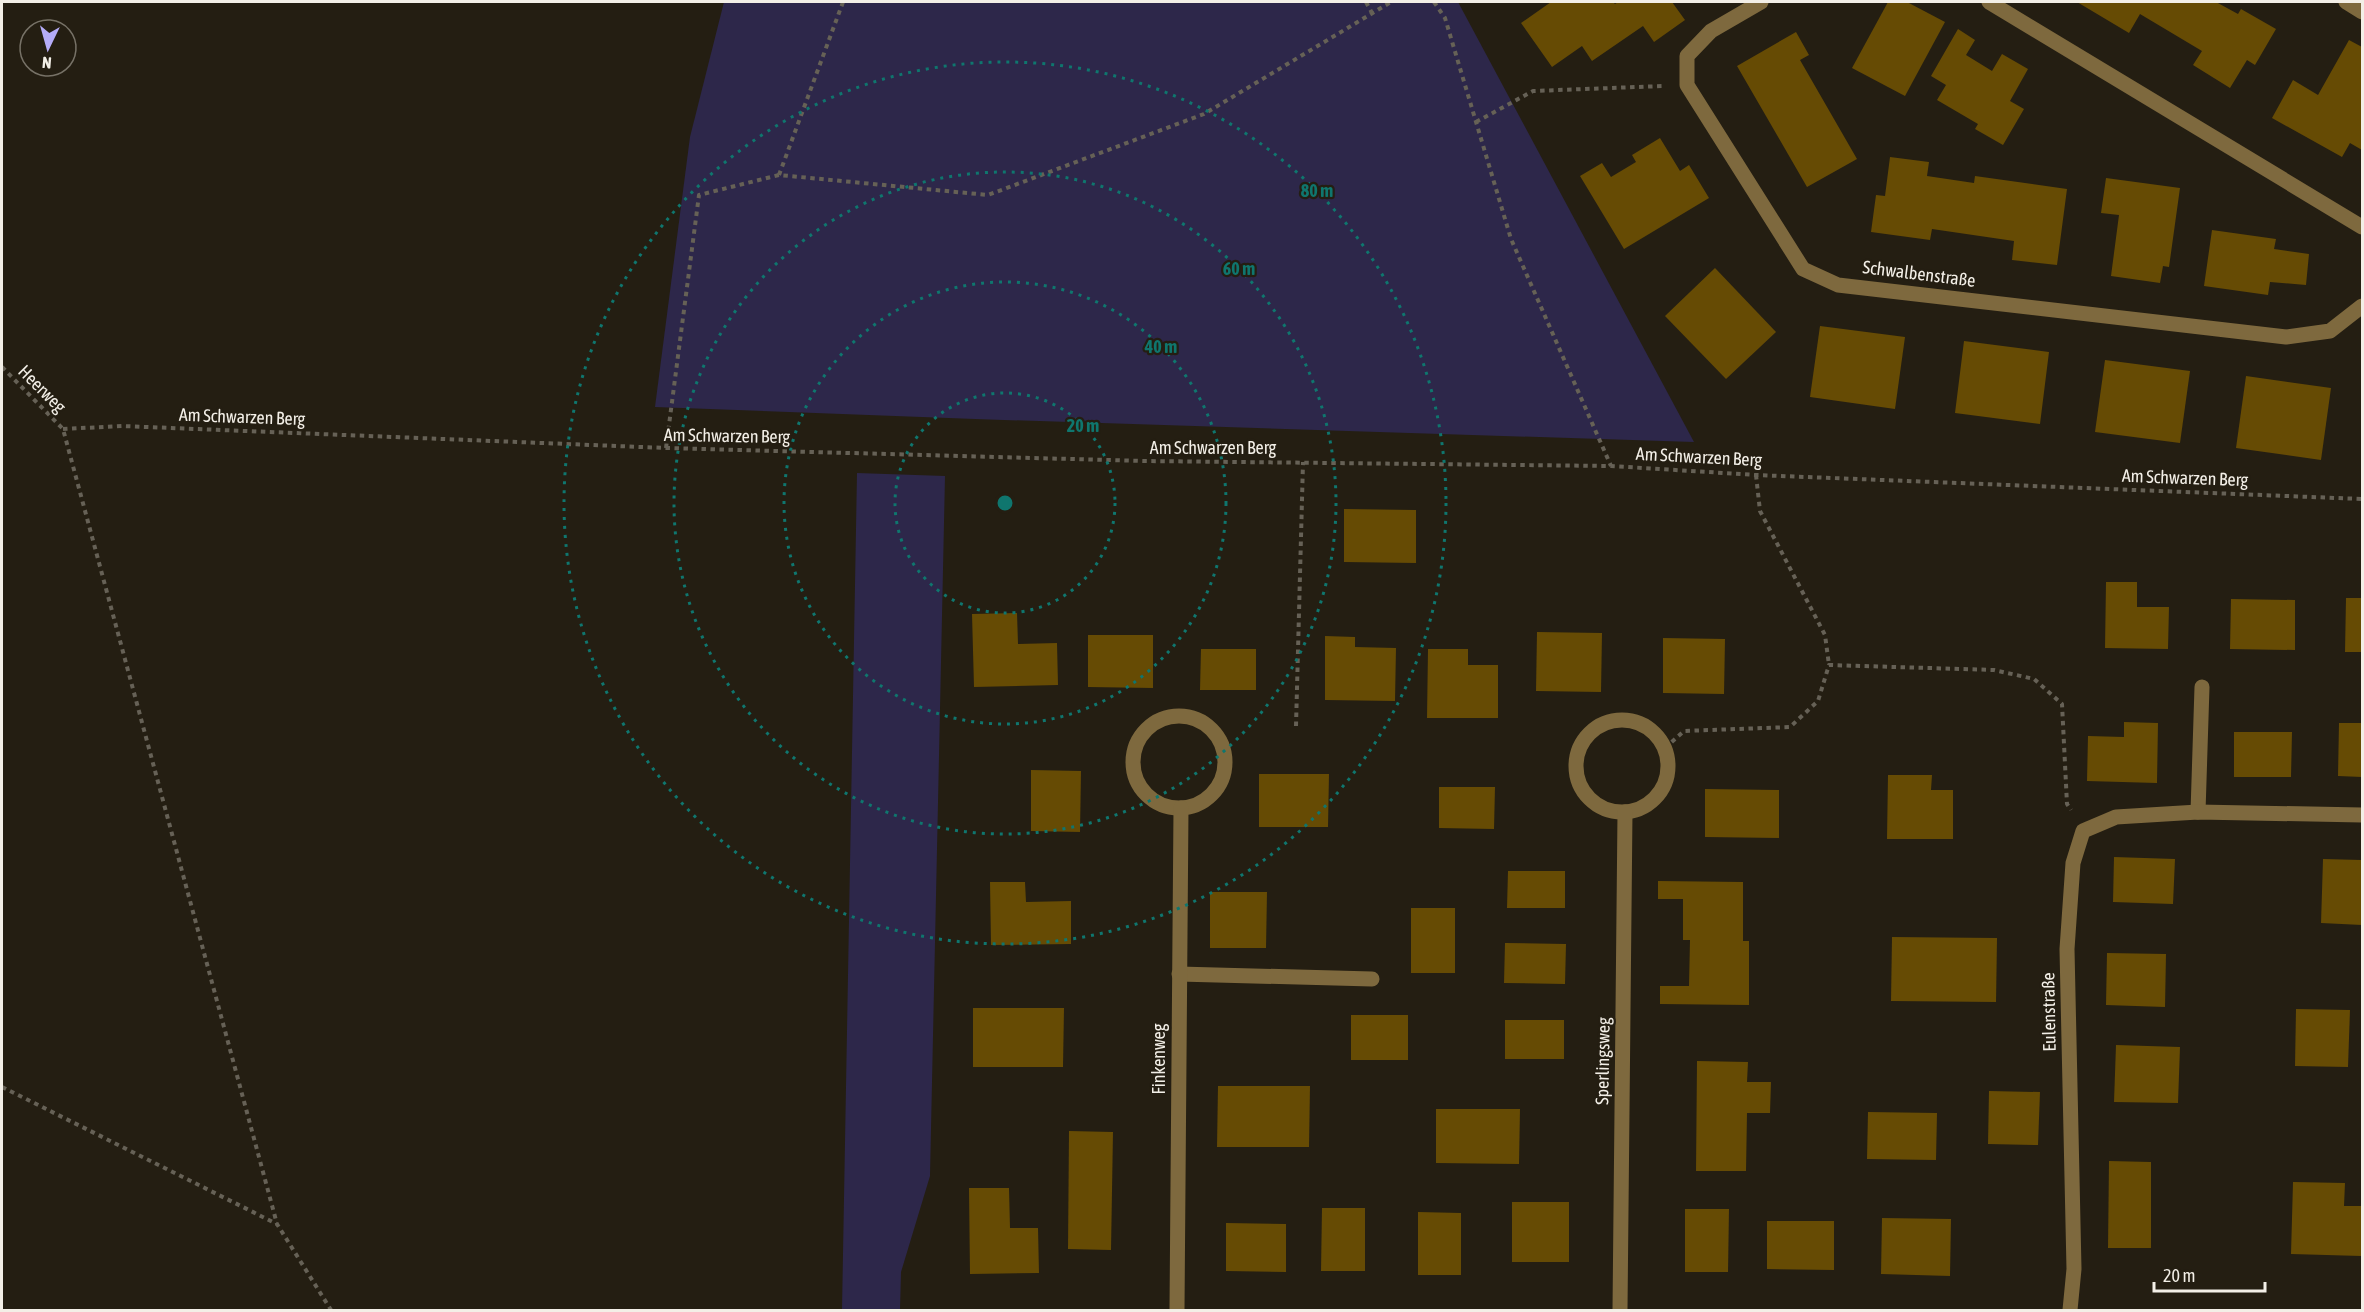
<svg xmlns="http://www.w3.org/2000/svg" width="2364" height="1312" viewBox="0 0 2364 1312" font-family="'Asap Condensed',sans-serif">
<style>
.green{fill:#2d274a}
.building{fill:#664b04}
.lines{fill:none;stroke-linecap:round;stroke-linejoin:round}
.path{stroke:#666156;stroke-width:4;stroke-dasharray:4.5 4.5;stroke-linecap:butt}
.service{stroke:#7e693e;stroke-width:15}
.minor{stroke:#7e693e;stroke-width:15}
.ring{fill:none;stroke:#0f766e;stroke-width:3;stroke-dasharray:3 6}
.labels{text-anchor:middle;stroke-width:4.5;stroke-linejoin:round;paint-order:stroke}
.street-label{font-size:18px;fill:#f3efe7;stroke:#241e12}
.centre{fill:#0f766e;stroke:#241e12;stroke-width:3}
.ring-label{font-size:18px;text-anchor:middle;font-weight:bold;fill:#0f766e;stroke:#241e12;stroke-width:4.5;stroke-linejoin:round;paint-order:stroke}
</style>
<rect width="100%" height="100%" fill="#241e12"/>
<g class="green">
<polygon points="724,2 1458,2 1694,442 975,419 655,407 690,137"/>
<polygon points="857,473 945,476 930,1176 901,1272 900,1310 842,1310"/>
</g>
<g class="building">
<polygon points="1551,2 1613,2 1615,4 1618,2 1672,2 1685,20 1654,42 1643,26 1592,61 1582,46 1552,67 1521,23"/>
<polygon points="1888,2 1907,2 1945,22 1905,96 1852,68"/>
<polygon points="2077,2 2216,2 2238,14 2241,9 2276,29 2255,65 2247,60 2230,88 2193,65 2202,51 2140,14 2129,33"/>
<polygon points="1958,29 1975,40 1966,55 1992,71 2002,54 2028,69 2010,101 2024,109 2003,145 1975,129 1978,124 1937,100 1946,85 1931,76"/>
<polygon points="1796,32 1809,55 1800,60 1857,159 1807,187 1737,66"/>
<polygon points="2349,40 2362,47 2362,150 2350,143 2342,157 2272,118 2293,80 2318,95"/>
<polygon points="1660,138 1680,171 1689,165 1709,198 1624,249 1580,176 1602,163 1611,177 1636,162 1632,155"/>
<polygon points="1890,157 1929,162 1927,176 1974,183 1975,176 2067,189 2057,265 2012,260 2014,241 1932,229 1930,240 1871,232 1876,195 1885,196"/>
<polygon points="2106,178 2180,188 2169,267 2163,266 2160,283 2111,276 2119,215 2101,213"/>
<polygon points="2212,230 2276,239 2274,249 2309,254 2306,285 2270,282 2268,295 2204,286"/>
<polygon points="1715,268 1776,332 1726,379 1665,316"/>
<polygon points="1820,326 1905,337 1895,409 1810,397"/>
<polygon points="1964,341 2049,352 2040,424 1955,413"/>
<polygon points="2105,360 2190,371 2180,443 2095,432"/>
<polygon points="2246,376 2331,388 2321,460 2236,448"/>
<polygon points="1344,509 1416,510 1416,563 1344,562"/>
<polygon points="2106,582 2137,582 2137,607 2169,607 2168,649 2105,648"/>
<polygon points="2346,598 2362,598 2362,652 2345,652"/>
<polygon points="2231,599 2295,600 2295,650 2230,649"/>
<polygon points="1017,613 1018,644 1057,643 1058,685 974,687 972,614"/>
<polygon points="1537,632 1602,633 1601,692 1536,691"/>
<polygon points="1088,635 1153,635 1153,688 1088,687"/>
<polygon points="1325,636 1355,637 1355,647 1396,648 1395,701 1325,700"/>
<polygon points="1663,638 1725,639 1724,694 1663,693"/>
<polygon points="1201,649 1256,649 1256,690 1200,690"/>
<polygon points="1428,649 1468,649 1468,665 1498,665 1498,718 1427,718"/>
<polygon points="2124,722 2158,723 2157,783 2087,781 2088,736 2124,737"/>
<polygon points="2339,723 2362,723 2362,777 2338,776"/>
<polygon points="2234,732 2292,732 2291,777 2234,777"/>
<polygon points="1031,770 1081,771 1080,832 1031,831"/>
<polygon points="1259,774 1329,774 1328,827 1259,827"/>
<polygon points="1888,775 1932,775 1931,790 1953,790 1953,839 1887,839"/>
<polygon points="1439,787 1495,787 1494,829 1439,828"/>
<polygon points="1705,789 1779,790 1779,838 1705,837"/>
<polygon points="2114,857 2175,859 2173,904 2113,902"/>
<polygon points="2323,859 2362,860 2362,925 2321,923"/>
<polygon points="1508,871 1565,871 1565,908 1507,908"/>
<polygon points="1658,881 1743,882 1743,941 1749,941 1749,1005 1660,1004 1660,986 1689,986 1690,940 1683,940 1683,899 1658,899"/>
<polygon points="990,882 1025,882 1026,902 1071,901 1071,944 991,945"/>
<polygon points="1210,892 1267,892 1266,948 1210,948"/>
<rect x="1411" y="908" width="44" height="65"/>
<polygon points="1892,937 1997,938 1996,1002 1891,1001"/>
<polygon points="1505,943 1566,944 1565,984 1504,983"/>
<polygon points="2107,953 2166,954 2165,1007 2106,1005"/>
<polygon points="973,1008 1064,1008 1063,1067 973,1067"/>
<polygon points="2296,1009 2350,1010 2348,1067 2295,1066"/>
<rect x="1351" y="1015" width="57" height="45"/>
<rect x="1505" y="1020" width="59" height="39"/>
<polygon points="2116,1045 2180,1047 2178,1103 2114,1102"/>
<polygon points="1697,1061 1748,1062 1747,1082 1771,1082 1770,1113 1747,1113 1746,1171 1696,1171"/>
<polygon points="1218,1086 1310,1086 1309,1147 1217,1147"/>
<polygon points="1989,1091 2040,1092 2038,1145 1988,1144"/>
<polygon points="1436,1109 1520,1109 1519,1164 1436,1163"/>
<polygon points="1868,1112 1937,1113 1936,1160 1867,1159"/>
<polygon points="1069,1131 1113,1132 1111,1250 1068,1249"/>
<polygon points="2109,1161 2151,1162 2151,1248 2108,1248"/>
<polygon points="2293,1182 2345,1183 2344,1206 2362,1206 2361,1256 2291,1254"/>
<polygon points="969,1188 1009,1188 1010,1228 1038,1228 1039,1273 970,1274"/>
<rect x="1512" y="1202" width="57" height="60"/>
<polygon points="1322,1208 1365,1208 1365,1271 1321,1271"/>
<polygon points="1685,1209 1729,1209 1728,1272 1685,1272"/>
<polygon points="1418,1212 1461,1213 1461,1275 1418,1275"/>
<polygon points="1882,1218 1951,1219 1950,1276 1881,1274"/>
<polygon points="1767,1221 1834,1221 1834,1270 1767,1269"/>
<polygon points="1226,1223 1286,1224 1286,1272 1226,1271"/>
</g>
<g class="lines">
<g class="path">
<polyline points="1366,2 1372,13"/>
<polyline points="1434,2 1445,18 1511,239 1611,466"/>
<polyline points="1476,122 1533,91 1663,86"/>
<polyline points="779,175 843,2"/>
<polyline points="2,367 63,429 277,1224 331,1310"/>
<polyline points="63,429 122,426 666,448 1144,461 1611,466 1756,475 2362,499"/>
<polyline points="666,448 699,195 779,175 988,195 1204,114 1391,2"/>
<polyline points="1756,475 1760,511 1825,635 1829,665"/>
<polyline points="1296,726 1303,462"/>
<polyline points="1665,748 1684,731 1790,727 1818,701 1829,665 1994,670 2034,679 2062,704 2067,804 2071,810"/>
<polyline points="2,1087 277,1224"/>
</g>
<g class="service">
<polyline points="2198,812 2202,687"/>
<polyline points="1179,974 1372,979"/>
</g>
<g class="minor">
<polyline points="1761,2 1711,31 1687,56 1687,85 1803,269 1838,285 2286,337 2330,331 2362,306"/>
<polyline points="1989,2 2362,227"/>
<polyline points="2346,2 2362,12"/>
<circle cx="1179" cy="762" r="46"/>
<circle cx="1622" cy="766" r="46"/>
<polyline points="1177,1310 1181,808"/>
<polyline points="1620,1310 1625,812"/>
<polyline points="2070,1310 2074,1269 2067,949 2073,863 2083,831 2116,817 2198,812 2362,815"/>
</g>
</g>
<g class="ring">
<circle cx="1005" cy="503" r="110"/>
<circle cx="1005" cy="503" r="221"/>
<circle cx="1005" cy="503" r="331"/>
<circle cx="1005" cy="503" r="441"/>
</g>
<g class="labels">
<g class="street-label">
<text transform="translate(1919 274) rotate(7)" y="6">Schwalbenstraße</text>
<text transform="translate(42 389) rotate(45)" y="6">Heerweg</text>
<text transform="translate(242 417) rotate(2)" y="6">Am Schwarzen Berg</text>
<text transform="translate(727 436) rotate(1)" y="6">Am Schwarzen Berg</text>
<text x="1213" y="454">Am Schwarzen Berg</text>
<text transform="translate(1699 457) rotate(3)" y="6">Am Schwarzen Berg</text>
<text transform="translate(2185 478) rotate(2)" y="6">Am Schwarzen Berg</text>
<text transform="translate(2049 1012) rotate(-91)" y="6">Eulenstraße</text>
<text transform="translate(1159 1059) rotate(-90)" y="6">Finkenweg</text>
<text transform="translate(1603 1061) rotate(-89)" y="6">Sperlingsweg</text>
</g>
</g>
<circle cx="1005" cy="503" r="9" class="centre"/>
<g class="ring-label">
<text x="1317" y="197">80 m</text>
<text x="1239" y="275">60 m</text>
<text x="1161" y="353">40 m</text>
<text x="1083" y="432">20 m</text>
</g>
<rect width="2364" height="1312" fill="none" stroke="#f3efe7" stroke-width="6"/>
<g transform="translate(48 48) rotate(185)"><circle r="28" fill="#241e12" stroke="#777267" stroke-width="1.5"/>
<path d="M0-4.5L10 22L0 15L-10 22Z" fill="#b5acf8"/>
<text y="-9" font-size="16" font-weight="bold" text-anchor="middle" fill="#f3efe7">N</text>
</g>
<path d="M2154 1282v9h111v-9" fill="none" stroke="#f3efe7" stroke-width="3"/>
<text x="2163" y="1282" font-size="18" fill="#f3efe7" stroke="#241e12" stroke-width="4.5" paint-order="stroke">20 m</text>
</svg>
